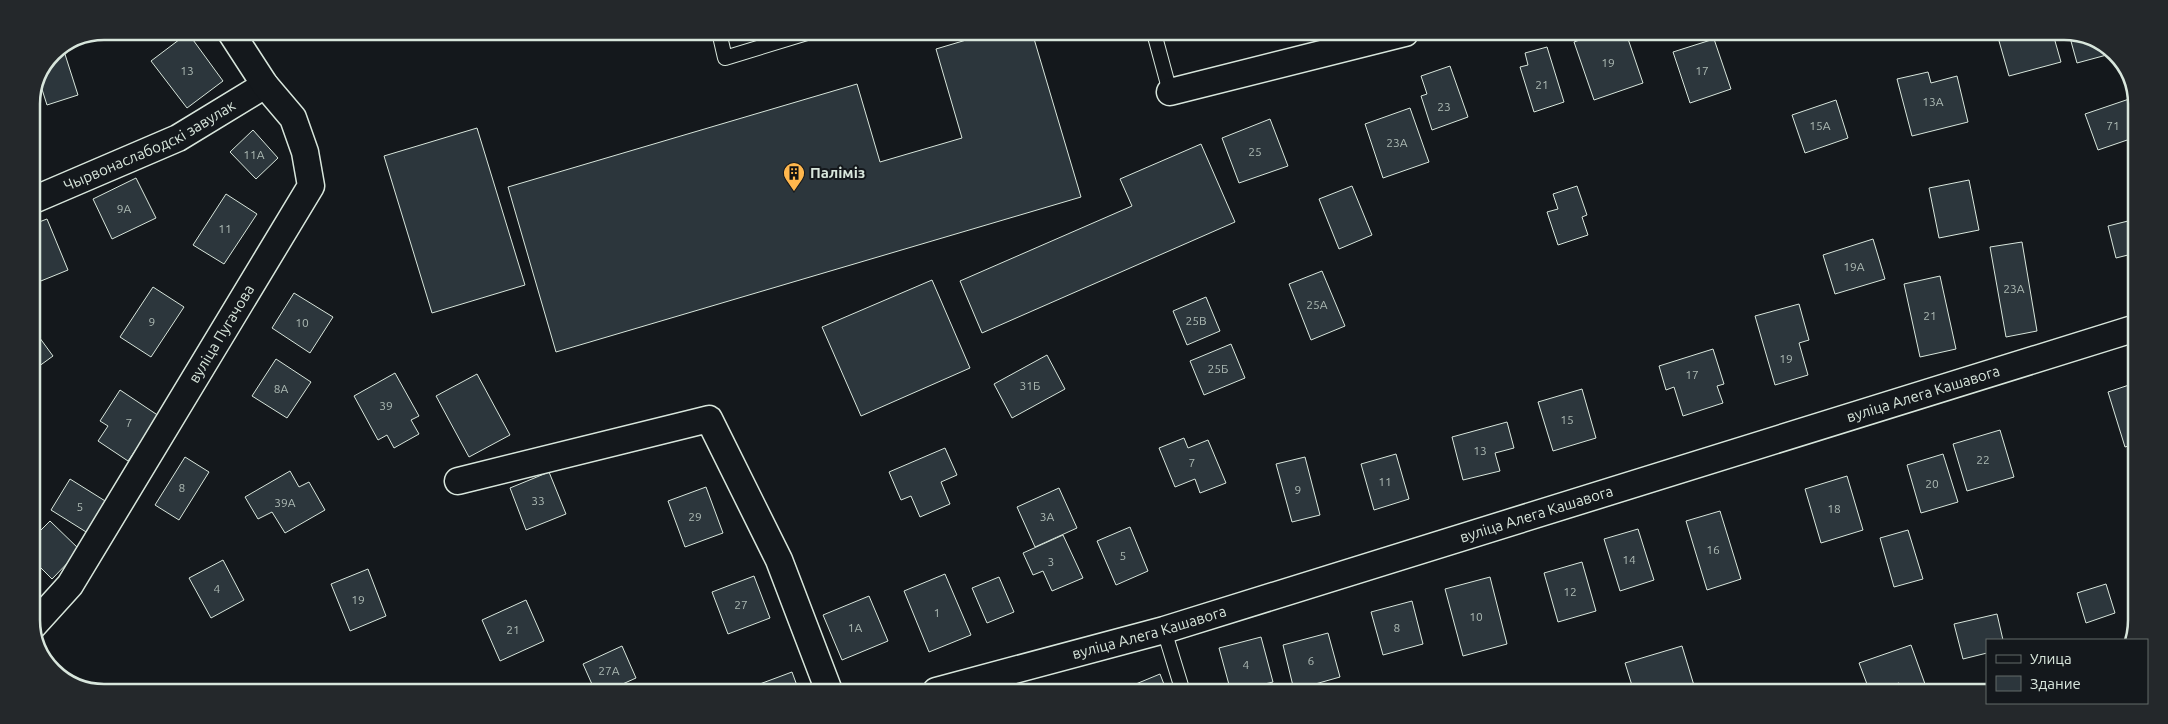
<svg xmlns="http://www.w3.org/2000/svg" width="2168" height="724" viewBox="0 0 2168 724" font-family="Ubuntu,sans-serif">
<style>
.building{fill:#2c363c;stroke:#d8e6dc}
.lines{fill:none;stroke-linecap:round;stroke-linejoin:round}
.service-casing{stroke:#d8e6dc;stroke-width:16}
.minor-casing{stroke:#d8e6dc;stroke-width:29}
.service{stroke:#14181c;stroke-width:14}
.minor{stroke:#14181c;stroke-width:26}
.labels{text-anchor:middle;stroke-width:4;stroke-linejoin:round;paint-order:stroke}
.number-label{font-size:12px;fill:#adbab4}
.street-label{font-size:15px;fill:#d8e6dc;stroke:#14181c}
.poi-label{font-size:15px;font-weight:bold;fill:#d8e6dc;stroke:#14181c;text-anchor:start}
.rim{fill:none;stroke:#d8e6dc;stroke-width:2.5}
</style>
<rect width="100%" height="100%" fill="#14181c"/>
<g class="building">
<polygon points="993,32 1032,32 1081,197 556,352 508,187 857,84 880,162 962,138 936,49"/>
<polygon points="188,33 223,81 187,108 151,61"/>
<polygon points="1599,33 1626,33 1643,83 1594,100 1574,42"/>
<polygon points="1997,34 2053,34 2061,62 2009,76"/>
<polygon points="2069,34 2083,34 2114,53 2077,63"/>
<polygon points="1714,39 1731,89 1690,103 1673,52"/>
<polygon points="1547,47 1564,102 1534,112 1520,67 1528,65 1525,53"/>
<polygon points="63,48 78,95 47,105 40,83 53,52"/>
<polygon points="1450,66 1468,117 1432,130 1421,96 1427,94 1421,76"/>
<polygon points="1928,72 1931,83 1957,76 1968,122 1912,136 1897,79"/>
<polygon points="2135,97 2136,137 2098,150 2085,114"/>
<polygon points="1836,100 1848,138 1805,153 1792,115"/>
<polygon points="1410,108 1429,162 1383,178 1365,124"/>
<polygon points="1270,119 1288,166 1239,183 1222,138"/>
<polygon points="477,128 525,285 432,313 384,156"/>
<polygon points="253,130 278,158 256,179 230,152"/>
<polygon points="1201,144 1235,222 982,333 960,281 1132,206 1120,179"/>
<polygon points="136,178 156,218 112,239 93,199"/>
<polygon points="1969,180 1979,230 1939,238 1929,188"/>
<polygon points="1352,186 1372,235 1339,249 1319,199"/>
<polygon points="1577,186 1587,215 1582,217 1588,235 1558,245 1547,212 1558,209 1553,194"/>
<polygon points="226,194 257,214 224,264 193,245"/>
<polygon points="47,219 68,270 31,285 31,225"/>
<polygon points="2136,219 2136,271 2132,254 2116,258 2108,226"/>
<polygon points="1873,239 1885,279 1835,294 1823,255"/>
<polygon points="2022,242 2037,331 2006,337 1990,247"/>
<polygon points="1322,271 1345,326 1311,340 1289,284"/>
<polygon points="1940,276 1956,349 1920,357 1904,284"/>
<polygon points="932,280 970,368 861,416 822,327"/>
<polygon points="153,287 184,307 151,357 120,337"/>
<polygon points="294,293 333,317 310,353 272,328"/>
<polygon points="1206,297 1220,331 1187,345 1173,311"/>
<polygon points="1799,304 1809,340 1799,343 1808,375 1775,385 1755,316"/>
<polygon points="31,326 53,356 31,372"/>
<polygon points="1231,344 1245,378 1204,395 1190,361"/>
<polygon points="1713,349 1724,384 1717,386 1723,403 1683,416 1674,387 1666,390 1659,366"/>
<polygon points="1047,355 1065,389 1012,418 994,384"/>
<polygon points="276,359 311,382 287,418 252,396"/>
<polygon points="395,373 419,416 411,420 419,434 394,448 387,435 378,440 354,396"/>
<polygon points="477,374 510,435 469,457 436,396"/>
<polygon points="2135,383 2135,444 2125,447 2108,392"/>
<polygon points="1582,389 1596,438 1553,451 1538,402"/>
<polygon points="120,390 159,416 128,461 98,441 108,426 100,421"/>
<polygon points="1507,422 1514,448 1495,453 1500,471 1463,480 1452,437"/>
<polygon points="2000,430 2014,477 1967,491 1953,444"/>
<polygon points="1184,438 1188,448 1208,440 1226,483 1200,493 1195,479 1175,487 1159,448"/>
<polygon points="945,448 957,475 941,482 950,504 920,517 911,496 901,500 889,472"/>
<polygon points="1396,454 1409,499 1374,510 1361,464"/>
<polygon points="1943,454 1958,502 1921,513 1907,465"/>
<polygon points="185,457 209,472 179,520 155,505"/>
<polygon points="1305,457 1320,515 1292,522 1276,464"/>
<polygon points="290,471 299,487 309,482 325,510 285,533 272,512 258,519 245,497"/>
<polygon points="549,472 566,514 526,530 510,488"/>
<polygon points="1847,476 1863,530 1821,543 1805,489"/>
<polygon points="70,479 110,504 91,535 51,510"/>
<polygon points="706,487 723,533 685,547 668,501"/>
<polygon points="1059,488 1077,528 1035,547 1017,507"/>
<polygon points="1720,511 1741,579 1707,590 1686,521"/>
<polygon points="50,521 80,550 52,579 31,558 31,540"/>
<polygon points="1130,527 1148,571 1116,585 1097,541"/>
<polygon points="1638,529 1654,580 1620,591 1604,539"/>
<polygon points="1908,530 1923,579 1894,587 1880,538"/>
<polygon points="1063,535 1083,578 1052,591 1043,571 1033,575 1023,553"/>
<polygon points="223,560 244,600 211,618 189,578"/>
<polygon points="1582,562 1596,611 1558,622 1544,573"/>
<polygon points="368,569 386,616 350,631 331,584"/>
<polygon points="945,574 971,635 929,652 904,591"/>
<polygon points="754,576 770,618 728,634 712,592"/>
<polygon points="999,577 1014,612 987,623 972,588"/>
<polygon points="1490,577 1507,644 1463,656 1445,589"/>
<polygon points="2106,584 2115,613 2086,623 2077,593"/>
<polygon points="869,596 888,641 842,660 823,615"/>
<polygon points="526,600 544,641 500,661 482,620"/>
<polygon points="1412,601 1423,644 1383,655 1371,612"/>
<polygon points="1997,614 2003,640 1987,640 1987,653 1963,659 1954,624"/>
<polygon points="1328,633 1340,677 1294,690 1283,645"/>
<polygon points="1261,637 1273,682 1231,692 1219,648"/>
<polygon points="1911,645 1925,684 1902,692 1899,683 1870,692 1859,663"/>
<polygon points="622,646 636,678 607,691 595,691 583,664"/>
<polygon points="1682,646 1696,692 1634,692 1625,663"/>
<polygon points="792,672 799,691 741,691"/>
<polygon points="1160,674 1167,692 1134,692 1131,686"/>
</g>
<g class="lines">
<g class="service-casing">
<g id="service">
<polyline points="719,32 725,58 810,32"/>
<polyline points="1154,33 1170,92"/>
<polyline points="1164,630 1183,692"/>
</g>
</g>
<g class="minor-casing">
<g id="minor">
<polyline points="1170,92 1405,33"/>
<path id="s1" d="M31 201 178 138 265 85"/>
<polyline points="458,481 709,419 779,560 829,691"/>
<path id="s2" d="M32 627 70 585 311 186 305 152 293 118 265 85 230 31"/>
<path id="s3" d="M936 691 1164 630 2136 328"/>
</g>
</g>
<use href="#service" class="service"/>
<use href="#minor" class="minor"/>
</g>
<defs>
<g id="building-pin" transform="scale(1.125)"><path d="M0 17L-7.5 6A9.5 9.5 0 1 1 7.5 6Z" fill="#ffb74d" stroke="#14181c"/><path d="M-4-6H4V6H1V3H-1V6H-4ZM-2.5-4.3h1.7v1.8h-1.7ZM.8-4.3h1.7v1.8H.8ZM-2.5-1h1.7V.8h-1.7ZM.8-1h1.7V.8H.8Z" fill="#111"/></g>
</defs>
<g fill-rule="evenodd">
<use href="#building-pin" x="794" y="173"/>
</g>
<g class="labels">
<g class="number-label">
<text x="1608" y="67">19</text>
<text x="187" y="75">13</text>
<text x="1702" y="75">17</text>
<text x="1542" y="89">21</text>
<text x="1933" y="106">13А</text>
<text x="1444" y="111">23</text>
<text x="1820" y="130">15А</text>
<text x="2113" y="130">71</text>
<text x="1397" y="147">23А</text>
<text x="1255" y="156">25</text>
<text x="254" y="159">11А</text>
<text x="124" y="213">9А</text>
<text x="225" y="233">11</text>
<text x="1854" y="271">19А</text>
<text x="2014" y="293">23А</text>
<text x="1317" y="309">25А</text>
<text x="1930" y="320">21</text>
<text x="1196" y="325">25В</text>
<text x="152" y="326">9</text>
<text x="302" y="327">10</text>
<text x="1786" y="363">19</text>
<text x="1218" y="373">25Б</text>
<text x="1692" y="379">17</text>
<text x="1030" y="390">31Б</text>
<text x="281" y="393">8А</text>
<text x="386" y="410">39</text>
<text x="1567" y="424">15</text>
<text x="129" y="427">7</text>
<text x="1480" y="455">13</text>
<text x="1983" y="464">22</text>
<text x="1192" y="467">7</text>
<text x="1385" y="486">11</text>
<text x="1932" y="488">20</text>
<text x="182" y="492">8</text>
<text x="1298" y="494">9</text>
<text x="538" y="505">33</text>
<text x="285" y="507">39А</text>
<text x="80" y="511">5</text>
<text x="1834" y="513">18</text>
<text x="695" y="521">29</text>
<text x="1047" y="521">3А</text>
<text x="1713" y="554">16</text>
<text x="1123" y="560">5</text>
<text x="1629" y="564">14</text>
<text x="1051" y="566">3</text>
<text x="217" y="593">4</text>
<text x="1570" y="596">12</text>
<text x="358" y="604">19</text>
<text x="741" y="609">27</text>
<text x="937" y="617">1</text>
<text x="1476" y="621">10</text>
<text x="855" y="632">1А</text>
<text x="1397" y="632">8</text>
<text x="513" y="634">21</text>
<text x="1311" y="665">6</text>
<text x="1246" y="669">4</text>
<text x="609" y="675">27А</text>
</g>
<g class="street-label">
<text dy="5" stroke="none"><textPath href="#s1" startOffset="131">Чырвонаслабодскі завулак</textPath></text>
<text dy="5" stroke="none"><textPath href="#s2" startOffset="350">вуліца Пугачова</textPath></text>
<text dy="5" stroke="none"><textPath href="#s3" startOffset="1031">вуліца Алега Кашавога</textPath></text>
<text dy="5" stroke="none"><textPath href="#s3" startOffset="626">вуліца Алега Кашавога</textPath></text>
<text dy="5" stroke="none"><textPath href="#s3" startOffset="221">вуліца Алега Кашавога</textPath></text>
</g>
<g class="poi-label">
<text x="810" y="178">Паліміз</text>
</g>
</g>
<path d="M0 0H2168V724H0ZM104 40H2064A64 64 0 0 1 2128 104V620A64 64 0 0 1 2064 684H104A64 64 0 0 1 40 620V104A64 64 0 0 1 104 40Z" fill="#24282b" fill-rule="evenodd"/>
<path class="rim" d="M104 40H2064A64 64 0 0 1 2128 104V620A64 64 0 0 1 2064 684H104A64 64 0 0 1 40 620V104A64 64 0 0 1 104 40Z"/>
<rect x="1986" y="639" width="162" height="65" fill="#14181c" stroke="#626a69"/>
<rect x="1996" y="655" width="25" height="8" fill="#14181c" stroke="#626a69"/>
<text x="2030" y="664" font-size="15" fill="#d8e6dc">Улица</text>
<rect x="1996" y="676" width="25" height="15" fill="#2c363c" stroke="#626a69"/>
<text x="2030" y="689" font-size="15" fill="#d8e6dc">Здание</text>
</svg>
